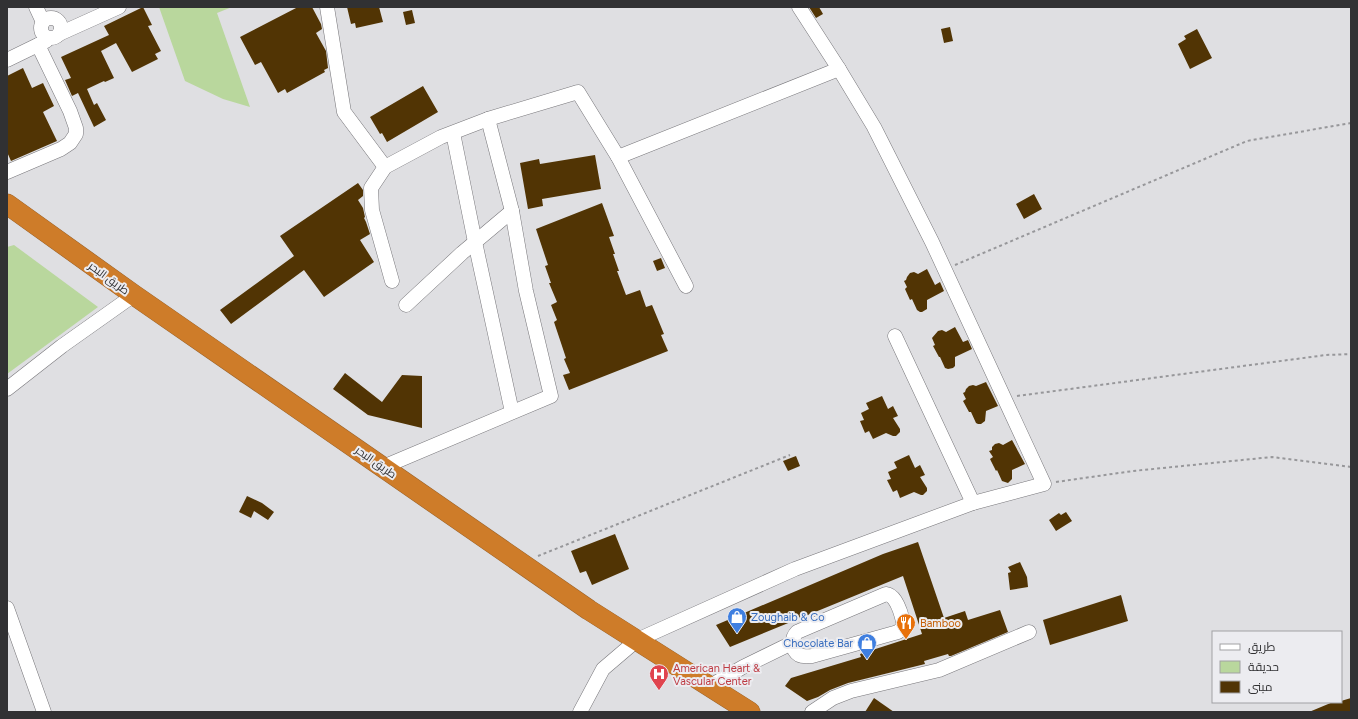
<svg xmlns="http://www.w3.org/2000/svg" width="1358" height="719" viewBox="0 0 1358 719" font-family="Figtree,Cairo,sans-serif">
<style>
.green{fill:#b9d79d}
.building{fill:#513404}
.lines{fill:none;stroke-linecap:round;stroke-linejoin:round}
.minor-casing{stroke:#78777b;stroke-width:15}
.highway-casing{stroke:#97622c;stroke-width:21}
.path{stroke:#97979a;stroke-width:2;stroke-dasharray:3 3;stroke-linecap:butt}
.minor{stroke:#fff;stroke-width:14}
.highway{stroke:#ce7c29;stroke-width:20}
.labels{text-anchor:middle;stroke-width:4;stroke-linejoin:round;paint-order:stroke}
.street-label{font-size:11px;fill:#313133;stroke:#ececf0}
.shop-label{font-size:11px;fill:#366cbe;stroke:#ececf0;text-anchor:start}
.food-label{font-size:11px;fill:#c56008;stroke:#ececf0;text-anchor:start}
.health-label{font-size:11px;fill:#be3a42;stroke:#ececf0;text-anchor:start}
</style>
<rect width="100%" height="100%" fill="#dfdfe2"/>
<g class="green">
<polygon points="159,7 232,7 217,13 250,107 223,99 185,81"/>
<polygon points="14,245 98,307 7,374 7,247"/>
</g>
<g class="building">
<polygon points="143,7 152,25 148,26 161,51 155,54 158,59 132,72 116,43 101,51 114,78 105,82 104,81 87,89 94,105 97,103 106,120 94,127 78,93 72,96 65,80 71,78 61,57 109,35 104,26"/>
<polygon points="298,7 312,7 321,24 322,29 316,33 326,51 328,68 324,70 325,72 287,93 285,89 278,93 261,62 255,65 240,37"/>
<polygon points="347,7 379,7 383,22 356,28 355,23 351,24"/>
<polygon points="809,7 819,7 823,14 816,18"/>
<polygon points="412,10 415,23 406,25 403,12"/>
<polygon points="950,27 953,41 944,43 941,29"/>
<polygon points="1197,29 1212,58 1190,69 1178,44 1186,39 1184,36"/>
<polygon points="23,68 32,88 43,83 54,106 43,112 57,141 11,161 7,152 7,76"/>
<polygon points="423,86 438,112 387,142 382,133 380,134 370,117"/>
<polygon points="595,155 601,189 542,199 543,206 528,209 520,163 539,159 540,164"/>
<polygon points="358,183 363,190 363,196 358,200 363,208 365,217 364,218 366,222 370,234 360,240 374,262 324,297 304,270 231,324 220,310 294,256 280,236"/>
<polygon points="1034,194 1042,209 1024,219 1016,204"/>
<polygon points="602,203 614,236 609,237 615,254 613,254 619,271 617,271 626,295 640,290 646,307 652,305 664,334 661,335 668,351 569,390 563,375 570,373 564,359 566,358 554,322 557,320 551,305 557,302 549,283 551,283 545,266 548,265 536,229"/>
<polygon points="661,258 665,268 657,271 653,261"/>
<polygon points="927,269 935,285 940,282 944,291 927,300 927,309 922,312 920,312 917,310 912,299 910,300 905,289 907,287 904,281 906,280 907,277 910,273 914,272 918,274"/>
<polygon points="955,327 963,342 968,340 972,349 955,357 955,366 953,368 948,369 945,368 940,357 939,357 933,346 935,345 932,338 938,331 942,330 946,332"/>
<polygon points="345,373 382,402 402,375 422,376 422,428 368,415 333,389"/>
<polygon points="986,382 998,406 986,411 985,421 981,424 978,424 976,423 971,412 969,412 963,401 966,399 963,393 965,392 966,389 969,386 973,385 976,386"/>
<polygon points="882,396 888,409 893,406 898,416 893,418 900,429 900,432 896,436 893,436 886,433 873,439 869,431 865,433 860,421 864,420 861,413 869,409 866,403"/>
<polygon points="1012,440 1025,464 1012,470 1012,479 1008,483 1002,481 997,470 996,471 990,459 993,457 989,451 992,450 992,447 995,444 999,443 1003,445"/>
<polygon points="909,455 915,468 920,465 925,475 920,477 927,488 927,491 923,495 921,495 914,492 900,498 897,490 893,492 887,480 891,479 888,472 897,468 894,462"/>
<polygon points="796,456 800,466 788,471 783,461"/>
<polygon points="247,496 262,503 274,512 268,520 254,511 251,518 239,512"/>
<polygon points="1066,512 1072,521 1056,531 1049,520 1059,513 1061,515"/>
<polygon points="615,534 629,569 592,585 586,571 580,573 571,551"/>
<polygon points="918,542 944,618 965,611 968,620 1000,610 1008,632 951,656 949,656 948,654 924,661 925,664 921,665 848,683 830,690 818,697 807,701 785,686 791,678 861,657 860,654 922,634 903,576 730,647 716,625 883,554"/>
<polygon points="1020,562 1027,577 1028,587 1010,590 1008,573 1011,572 1008,567"/>
<polygon points="1121,595 1128,621 1050,645 1043,620"/>
<polygon points="874,698 894,712 865,712"/>
<polygon points="1351,698 1351,712 1309,712 1333,702 1341,702 1341,701"/>
</g>
<g class="lines">
<g class="minor-casing">
<g id="minor">
<polyline points="36,7 43,22"/>
<polyline points="327,7 344,112 385,167"/>
<circle cx="51" cy="28" r="10"/>
<polyline points="59,34 119,7"/>
<polyline points="7,60 46,41"/>
<polyline points="453,133 475,242 512,412"/>
<polyline points="618,157 839,69"/>
<polyline points="7,172 61,149 70,143 76,134 76,128 70,111 38,45"/>
<polyline points="392,281 372,210 371,188 385,167 441,137 488,119 578,92 618,157 686,286"/>
<polyline points="406,305 462,253 512,211"/>
<polyline points="895,336 973,503"/>
<polyline points="7,389 62,346 134,295"/>
<polyline points="383,467 551,396 526,291 512,211 488,119"/>
<path d="M886 594C897 595 902 616 904 626L898 632 812 656C808 656 803 657 799 655 791 650 791 638 797 632Z"/>
<polyline points="7,608 44,712"/>
<polyline points="710,686 743,667 792,643"/>
<polyline points="580,712 603,669 637,640 795,569 973,503 1044,484 932,242 874,127 839,69 799,7"/>
<polyline points="812,712 833,698 851,691 939,670 1029,632"/>
</g>
</g>
<g class="highway-casing">
<polyline id="highway" points="7,204 134,295 589,610 750,712"/>
</g>
<g class="path">
<polyline points="955,265 1247,141 1351,123"/>
<polyline points="1017,396 1326,355 1351,354"/>
<polyline points="1056,482 1133,471 1272,457 1351,467"/>
<polyline points="538,556 790,455"/>
</g>
<use href="#minor" class="minor"/>
<use href="#highway" class="highway"/>
</g>
<defs>
<g id="shop-pin" transform="scale(1)"><path d="M0 17L-7.5 6A9.5 9.5 0 1 1 7.5 6Z" fill="#3f7fe0" stroke="#ececf0"/><path d="M-5-2.5h2.3a2.7 3.5 0 0 1 5.4 0H5L5.5 6h-11ZM-1.5-2.5h3a1.5 2.3 0 0 0-3 0Z" fill="#fff"/></g>
<g id="restaurant-pin" transform="scale(1)"><path d="M0 17L-7.5 6A9.5 9.5 0 1 1 7.5 6Z" fill="#e8710a" stroke="#ececf0"/><path d="M-5-6h1v4h1v-4h1v4h1v-4h1v5L-1.5 .5V6h-2V.5L-5-1ZM5-6V6H3V1.5H1.5Q1.5-4 5-6Z" fill="#fff"/></g>
<g id="hospital-pin" transform="scale(1)"><path d="M0 17L-7.5 6A9.5 9.5 0 1 1 7.5 6Z" fill="#e0444e" stroke="#ececf0"/><path d="M-5-5h3v3.5h4V-5h3V5h-3V1.5h-4V5h-3Z" fill="#fff"/></g>
</defs>
<g fill-rule="evenodd">
<use href="#shop-pin" x="737" y="617"/>
<use href="#restaurant-pin" x="906" y="623"/>
<use href="#shop-pin" x="867" y="643"/>
<use href="#hospital-pin" x="659" y="674"/>
</g>
<g class="labels">
<g class="street-label">
<text transform="translate(109 278) rotate(36)" y="4">طريق البحر</text>
<text transform="translate(376 462) rotate(35)" y="4">طريق البحر</text>
</g>
<g class="shop-label">
<text x="751" y="621">Zoughaib &amp; Co</text>
<text x="853" y="647" text-anchor="end">Chocolate Bar</text>
</g>
<g class="food-label">
<text x="920" y="627">Bamboo</text>
</g>
<g class="health-label">
<text x="673" y="672">American Heart &amp;<tspan x="673" dy="13">Vascular Center</tspan></text>
</g>
</g>
<rect width="1358" height="719" fill="none" stroke="#313133" stroke-width="16"/>
<rect x="1212" y="631" width="130" height="72" fill="#ececf0" stroke="#a1a1a4"/>
<rect x="1220" y="644" width="20" height="6" fill="#ffffff" stroke="#a1a1a4"/>
<text x="1248" y="651" font-size="12" fill="#313133">طريق</text>
<rect x="1220" y="661" width="20" height="12" fill="#b9d79d" stroke="#a1a1a4"/>
<text x="1248" y="671" font-size="12" fill="#313133">حديقة</text>
<rect x="1220" y="681" width="20" height="12" fill="#513404" stroke="#a1a1a4"/>
<text x="1248" y="691" font-size="12" fill="#313133">مبنى</text>
</svg>
